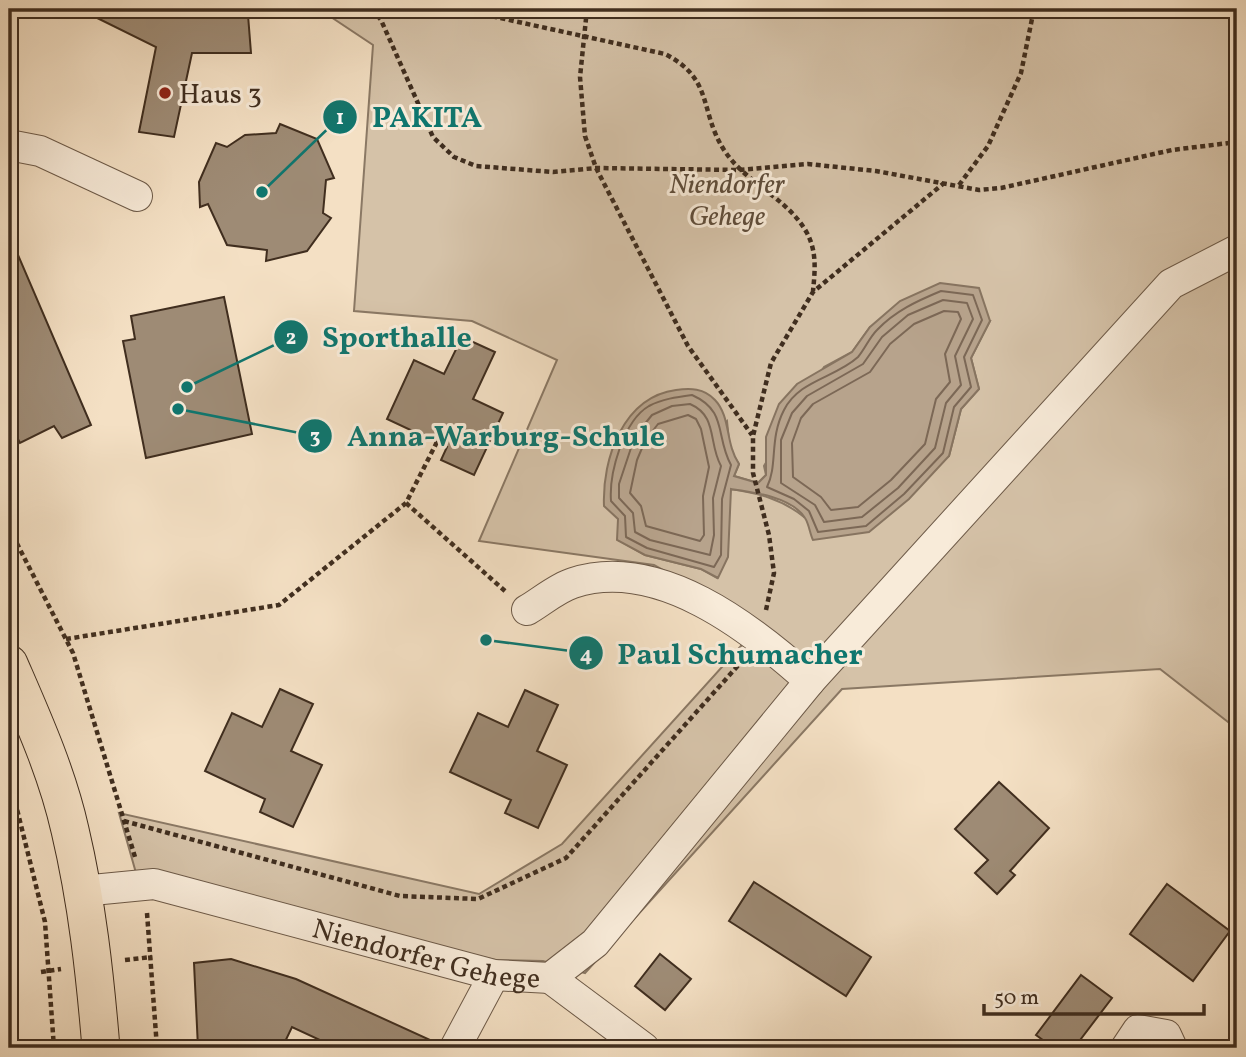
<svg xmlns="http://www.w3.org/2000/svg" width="1246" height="1057" viewBox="0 0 1246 1057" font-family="Vollkorn,serif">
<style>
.green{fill:#d5c2a8;stroke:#8a7864;stroke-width:2;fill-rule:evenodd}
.water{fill:#b7a38c;stroke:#877460;stroke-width:2}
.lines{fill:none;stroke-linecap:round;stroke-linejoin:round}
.shore{stroke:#7c6856;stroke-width:2}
.building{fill:#9e8b75;stroke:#402e1f;stroke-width:2}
.minor-casing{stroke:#6d5a48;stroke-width:32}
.major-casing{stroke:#402e1f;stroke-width:39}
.path{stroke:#402e1f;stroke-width:4.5;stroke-dasharray:5 3.5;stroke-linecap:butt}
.minor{stroke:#f8ebd9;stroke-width:30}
.major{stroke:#f4e0c4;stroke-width:37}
.poi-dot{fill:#8f2418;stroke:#f8ebd9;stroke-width:2.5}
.labels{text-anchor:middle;stroke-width:6;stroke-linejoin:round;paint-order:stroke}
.poi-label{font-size:28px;fill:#402e1f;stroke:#f8ebd9;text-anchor:start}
.park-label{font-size:28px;font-style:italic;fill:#5e4c3a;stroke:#f8ebd9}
.street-label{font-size:28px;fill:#402e1f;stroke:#f8ebd9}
.leader{fill:none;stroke:#0f766e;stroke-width:2.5}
.callout-dot{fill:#0f766e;stroke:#f8ebd9;stroke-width:2.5}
.mark-label{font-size:21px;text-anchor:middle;font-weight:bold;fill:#fff}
.callout-label{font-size:30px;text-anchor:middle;font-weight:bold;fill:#0f766e;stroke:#f8ebd9;stroke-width:6;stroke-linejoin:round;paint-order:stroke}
</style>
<rect width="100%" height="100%" fill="#f4e0c4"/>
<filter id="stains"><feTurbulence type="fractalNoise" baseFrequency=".00286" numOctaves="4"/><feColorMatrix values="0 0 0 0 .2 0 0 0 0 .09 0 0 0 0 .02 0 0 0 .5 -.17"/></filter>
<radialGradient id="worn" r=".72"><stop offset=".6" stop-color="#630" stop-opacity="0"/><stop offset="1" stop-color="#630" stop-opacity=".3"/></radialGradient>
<path class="green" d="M319 9H1237V729L1160 669 842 689 585 973 543 961 495 960 136 873 119 813 479 894 562 844 741 646 752 620 654 565 479 541 557 360 472 321 354 311 373 45ZM990 321 971 358 979 389 961 409 949 456 804 517C782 499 758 493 730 489L729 517 717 578 701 569 645 555 618 540V519L727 421 730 450 739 464 734 476 758 483 766 475 764 466 824 367 852 352 870 327Z"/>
<path class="water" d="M940 283 979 288 990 321 971 358 979 389 961 409 949 456 909 499 869 532 813 540C810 534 809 524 805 518 792 497 753 492 731 489L728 557 718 578 701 569 645 555 617 540 618 519 604 506C602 459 623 397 676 390 690 388 704 388 715 400 731 417 725 443 739 464L734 476 758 483 766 475V437L779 404 797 384 852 352 870 327 900 301Z"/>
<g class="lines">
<g class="shore">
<path d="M941 291 973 295 982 320 964 357 971 387 954 407 943 453 904 494 866 526 818 532 809 511 794 499 767 487C778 465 769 439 784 410 799 380 835 378 858 357 865 349 869 338 877 330 895 311 917 301 941 291Z"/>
<polygon points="943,300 967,303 973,319 955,356 961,385 946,403 935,448 898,488 862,517 824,522 815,505 781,483 781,440 792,413 807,396 863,364 882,337 908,315"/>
<polygon points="944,311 958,312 961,319 945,354 950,382 936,399 925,444 891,480 858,507 831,510 821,497 793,477 792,443 801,418 813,404 870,372 890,344 914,324"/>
<path d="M692 395C728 411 715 436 731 465L722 499 721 555 714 567 647 548 626 537 625 516 611 501C609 474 623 421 649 406 662 399 677 397 692 395Z"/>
<path d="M690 404C718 416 708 443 721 466L713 498 714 535 710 555 650 540 635 532 633 513 619 498V484L635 436 652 415 672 406Z"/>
<polygon points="688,415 696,419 701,429 709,467 703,496 704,535 700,541 646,526 641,506 630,493 637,460 645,441 658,424"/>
</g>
</g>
<g class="building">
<polygon points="79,9 163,9 201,16 248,15 251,53 192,53 174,137 139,132 156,47"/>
<polygon points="280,124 317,139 334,178 326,180 323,213 331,218 307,251 266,261 267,250 227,245 208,204 200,207 199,182 216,143 227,147 245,135 276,133"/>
<polygon points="9,234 91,425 62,438 54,426 20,443 9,422"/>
<polygon points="224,297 252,434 146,458 123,341 135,339 131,316"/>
<polygon points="462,337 495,352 473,399 503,413 474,475 441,460 447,447 387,419 414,360 444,374"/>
<polygon points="280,689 313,704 291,751 322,765 293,827 260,812 265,799 205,771 232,713 262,727"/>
<polygon points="525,690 558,705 537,751 567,765 538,828 505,813 511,800 450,772 478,713 508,727"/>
<polygon points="999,782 1049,828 1010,871 1015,875 997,894 975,873 988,860 955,829"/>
<polygon points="754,882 871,957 846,996 729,921"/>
<polygon points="1167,884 1230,931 1193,981 1130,934"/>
<polygon points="660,954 691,979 665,1010 635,986"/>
<polygon points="231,959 296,979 439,1044 438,1048 337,1048 292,1027 282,1048 198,1048 194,963"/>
<polygon points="1081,975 1112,998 1074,1048 1054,1048 1036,1035"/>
</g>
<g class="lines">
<g class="minor-casing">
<g id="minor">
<polyline points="9,145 40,151 137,196"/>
<path d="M527 610C541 602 557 588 573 583 658 555 751 628 810 681"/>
<path id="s1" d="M82 891 154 884 494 975 550 978 595 943 810 681 1171 284 1237 250"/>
<polyline points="550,978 644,1048"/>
<polyline points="455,1048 494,975"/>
<polyline points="1126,1048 1138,1030 1166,1035 1172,1048"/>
</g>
</g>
<g class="major-casing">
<path id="major" d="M9 664C32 717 57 772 70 830 87 902 95 975 101 1048"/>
</g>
<g class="path">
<polyline points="372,9 381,20 433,137 454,157 476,166 553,172 596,168 739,170 808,164 876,171 979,190 1001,188 1172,150 1237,142"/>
<path d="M459 9 665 54C714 79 699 111 724 150 746 184 787 197 807 233 817 252 815 271 813 291"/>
<polyline points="587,9 580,77 585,136 596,168 688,346 752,435"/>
<polyline points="959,185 988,146 1021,73 1034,9"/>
<polyline points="406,503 505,591"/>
<polyline points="9,528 73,653 135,857"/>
<polyline points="766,610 774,573 769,535 753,473 753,436 771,363 813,292 944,183"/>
<polyline points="66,639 279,605 406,503 440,436"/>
<polyline points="9,777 45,922 54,1048"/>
<polyline points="124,821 400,896 478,899 566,858 743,660"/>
<polyline points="147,913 157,1048"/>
<polyline points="125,960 152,957"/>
<polyline points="41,972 61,969"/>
</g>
<use href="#minor" class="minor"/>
<use href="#major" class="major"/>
</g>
<circle class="poi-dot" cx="165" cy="93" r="7"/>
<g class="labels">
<g class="poi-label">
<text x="179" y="103">Haus 3</text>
</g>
<g class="park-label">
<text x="727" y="193">Niendorfer<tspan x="727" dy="32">Gehege</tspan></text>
</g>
<g class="street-label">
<text dy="10" stroke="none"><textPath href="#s1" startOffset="354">Niendorfer Gehege</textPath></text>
</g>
</g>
<path class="leader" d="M262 192L340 117M187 387L291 337M178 409L315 436M486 640L586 653"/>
<g class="callout-dot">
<circle cx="262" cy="192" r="7"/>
<circle cx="187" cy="387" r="7"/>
<circle cx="178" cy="409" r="7"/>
<circle cx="486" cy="640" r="7"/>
<circle cx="340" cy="117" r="18"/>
<circle cx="291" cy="337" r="18"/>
<circle cx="315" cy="436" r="18"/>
<circle cx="586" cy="653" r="18"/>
</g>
<g class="mark-label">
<text x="340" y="124">1</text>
<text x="291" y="344">2</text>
<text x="315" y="443">3</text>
<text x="586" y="661">4</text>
</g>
<g class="callout-label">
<text x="427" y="127">PAKITA</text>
<text x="397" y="347">Sporthalle</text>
<text x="506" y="446">Anna-Warburg-Schule</text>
<text x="740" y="664">Paul Schumacher</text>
</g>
<rect width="1246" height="1057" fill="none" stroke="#f4e0c4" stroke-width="35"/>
<rect x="10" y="10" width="1225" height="1036" fill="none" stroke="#402e1f" stroke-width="3.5"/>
<rect x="18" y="18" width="1211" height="1022" fill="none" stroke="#402e1f" stroke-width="2"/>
<path d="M984 1004v10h220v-10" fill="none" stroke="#402e1f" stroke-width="3.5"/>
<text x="994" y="1004" font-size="21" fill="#402e1f" stroke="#f8ebd9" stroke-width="5" paint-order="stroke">50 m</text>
<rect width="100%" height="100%" filter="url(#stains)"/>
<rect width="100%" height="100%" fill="url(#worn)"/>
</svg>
